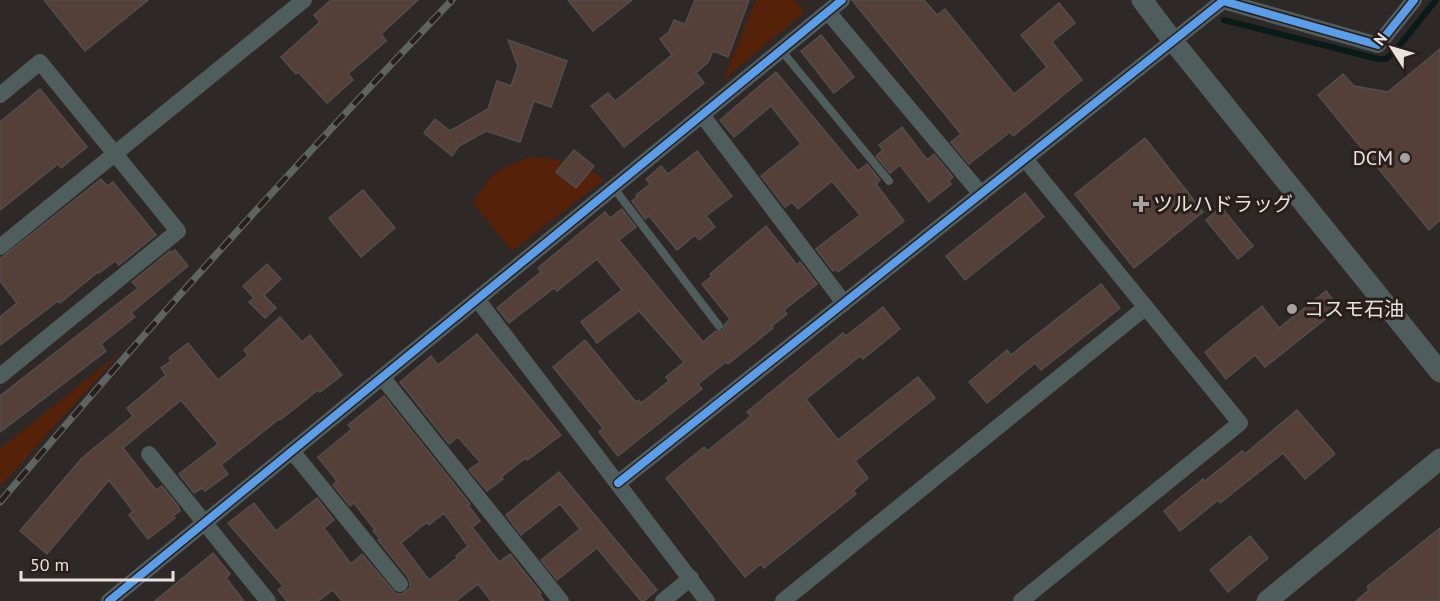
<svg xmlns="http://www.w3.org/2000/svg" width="1440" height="601" viewBox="0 0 1440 601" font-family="'PT Sans','Noto Sans JP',sans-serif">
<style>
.green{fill:#552209}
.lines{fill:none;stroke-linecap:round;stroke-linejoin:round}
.stream{stroke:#0a1a18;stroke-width:6}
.building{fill:#544038;stroke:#534e4d;stroke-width:1.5;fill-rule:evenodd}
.service{stroke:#4f5e5c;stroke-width:8}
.minor{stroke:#4f5e5c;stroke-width:16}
.tertiary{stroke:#4f5e5c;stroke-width:21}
.rail-casing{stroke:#5e6462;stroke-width:7}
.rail{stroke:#281e1a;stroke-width:4.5;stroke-dasharray:14;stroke-linecap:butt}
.cycleway-casing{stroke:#281e1a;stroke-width:11}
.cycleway{stroke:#5a9eea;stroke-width:8}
.poi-dot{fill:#a7a09e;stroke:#281e1a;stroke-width:2}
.labels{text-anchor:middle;stroke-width:6;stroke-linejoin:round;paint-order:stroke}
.poi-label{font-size:20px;fill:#e8e1de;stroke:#281e1a;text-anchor:start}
</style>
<rect width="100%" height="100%" fill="#2e2826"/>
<g class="green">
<polygon points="756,0 795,0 805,12 723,80"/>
<path d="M530 157C555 158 585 163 604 180L512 251 473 203C492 172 496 170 530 157Z"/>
<polygon points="121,352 0,487 0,449"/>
</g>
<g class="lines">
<polyline class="stream" points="1224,20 1378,59 1386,59 1395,51 1436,0"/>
</g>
<g class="building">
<polygon points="44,0 148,0 85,51"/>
<polygon points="331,0 418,0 381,34 386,41 348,74 353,80 327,103 298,72 296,74 281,57 320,22 314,15"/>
<polygon points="568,0 632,0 593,31"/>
<polygon points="695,0 749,0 728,57 713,51 708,62 696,73 704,83 624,147 591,106 608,93 615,101 672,55 660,39 669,32 674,20 685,24"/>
<polygon points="852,0 924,0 937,15 945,9 1014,94 1047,67 1021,35 1059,3 1075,23 1052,42 1082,80 1013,136 1010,132 969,164 951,142 961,134"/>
<polygon points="821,35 854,77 834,93 801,51"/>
<polygon points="508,40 567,61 551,107 534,101 520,142 486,131 459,146 452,156 424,133 435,119 450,131 488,109 497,81 511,86 518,66"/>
<polygon points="1440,49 1440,220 1429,230 1318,95 1343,74 1354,86 1388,92"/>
<polygon points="776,72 858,171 867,164 880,180 876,184 904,221 838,272 836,269 833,271 816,249 860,215 832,181 798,209 792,202 785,207 761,176 801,144 771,106 734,137 720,120"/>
<polygon points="40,89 87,147 61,168 58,164 0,210 0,122"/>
<polygon points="902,127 927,160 934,154 953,177 949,181 951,184 929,202 900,165 890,173 876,156 883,150 879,145"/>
<polygon points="1145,138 1203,212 1134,268 1075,194"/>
<polygon points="574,150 594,166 576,188 556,172"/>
<polygon points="697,151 732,196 706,216 715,227 699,240 695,235 677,250 649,216 645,219 632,201 637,197 636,195 650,184 646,179 661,166 668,174"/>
<polygon points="101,179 107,186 113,182 156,235 119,265 115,261 99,273 98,272 60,303 58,301 0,345 0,317 17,303 0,281 0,259"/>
<polygon points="363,190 395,228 361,257 329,218"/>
<polygon points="1025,193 1044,217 965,280 946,256"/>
<polygon points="1221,207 1253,246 1238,259 1206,220"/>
<polygon points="622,209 636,227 619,240 703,342 716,331 723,331 725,324 730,319 702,284 712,276 710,274 766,226 797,265 800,262 817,284 784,310 787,314 772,326 773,328 728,364 726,362 698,384 702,389 618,456 599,432 603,428 553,367 585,340 636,402 639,400 641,403 669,381 666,377 684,362 639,311 597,343 581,322 622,290 597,259 557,291 554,288 509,323 497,308 541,272 538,268 605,212 610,218"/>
<polygon points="175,250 188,266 131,313 135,317 101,344 106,351 0,432 0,396 138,288 132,282 170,251 171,253"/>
<polygon points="267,264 281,279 264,295 276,308 265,318 249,302 254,298 243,286"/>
<polygon points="1101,284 1120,308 1041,370 1035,363 987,403 969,382 1007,350 1011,355"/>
<polygon points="1326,291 1339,308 1265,367 1255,355 1226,379 1205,352 1262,306 1279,328"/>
<polygon points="883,307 900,329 863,359 860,356 806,399 838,440 918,377 935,398 855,461 868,478 853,491 856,494 764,568 761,564 745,577 666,478 704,447 707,451 751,416 747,412 805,364 843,333 846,336"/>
<polygon points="280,317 302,342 310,335 342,375 320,392 318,390 280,420 279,419 221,465 228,474 205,491 202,488 194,493 179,474 218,444 181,400 123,448 156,490 162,486 178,506 180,511 173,516 175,518 148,539 129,515 133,511 109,480 47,554 20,531 82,458 133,416 127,408 166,375 161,368 171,361 169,358 188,343 218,380 248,355 244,350"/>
<polygon points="477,334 561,435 527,460 526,458 501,477 503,479 487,491 469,470 480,462 458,437 449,444 400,382 431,356 438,365"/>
<path d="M384 396 470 504 468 505 480 521 472 527 499 562 510 554 541 593 539 594 544 601H491L478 584 456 601H342L333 590 318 601H287L278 590 283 586 228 523 254 503 276 531 317 498 334 520 324 528 351 564 362 554 396 594H402L410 588V583L408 577 378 540 380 539 373 531 375 530 354 503 350 506 333 485 337 481 318 457 352 429 348 425ZM444 513 468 546 456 556 457 558 429 580 401 543 427 522 429 525Z"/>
<polygon points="1297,410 1335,454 1305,479 1283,453 1220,503 1218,500 1180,531 1164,511 1203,479 1205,481 1242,451 1245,454"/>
<polygon points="559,472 657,590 644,601 641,601 597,548 557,580 541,560 580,529 560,504 521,535 506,515"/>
<polygon points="1440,528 1440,601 1356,601 1369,590 1367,587"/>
<polygon points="1250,536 1268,558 1228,592 1210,570"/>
<polygon points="213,553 230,574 226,578 244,601 155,601"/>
</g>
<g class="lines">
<g class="service">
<polyline points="781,50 889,181"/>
<polyline points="613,187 719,326"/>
</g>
<g class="minor">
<polyline points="828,12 981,194"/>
<polyline points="0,95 40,62 178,231 0,376"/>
<polyline points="702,115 844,303"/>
<polyline points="0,247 304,0"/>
<polyline points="477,299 707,601"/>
<polyline points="382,377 561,601"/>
<polyline points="292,451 400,584"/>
<polyline points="149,454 268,601"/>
<polyline points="618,483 1223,1 1378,45 1414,0"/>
<polyline points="109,601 842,0"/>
<polyline points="663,601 691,578"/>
<polyline points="783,601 1146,307"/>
<polyline points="1021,601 1240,423 1025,159"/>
</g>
<g class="tertiary">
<polyline points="1142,0 1173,41 1440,372"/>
<polyline points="1267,601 1440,459"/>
</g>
<g class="rail-casing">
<path id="rail" d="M0 502C145 330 297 163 452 0"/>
</g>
<use href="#rail" class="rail"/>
<g class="cycleway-casing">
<g id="cycleway">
<polyline points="618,483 1223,1 1378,45 1414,0"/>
<polyline points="109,601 842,0"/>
</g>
</g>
<use href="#cycleway" class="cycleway"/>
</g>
<g class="poi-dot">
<circle cx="1405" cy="158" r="6"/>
<path d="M1138 195h6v6h6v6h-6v6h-6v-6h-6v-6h6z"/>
<circle cx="1292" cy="309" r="6"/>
</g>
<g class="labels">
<g class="poi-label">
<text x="1393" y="165" text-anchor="end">DCM</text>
<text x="1153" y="211">ツルハドラッグ</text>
<text x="1304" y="316">コスモ石油</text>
</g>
</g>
<g transform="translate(1392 48) rotate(307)" stroke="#281e1a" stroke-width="4.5" paint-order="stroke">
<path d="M0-4.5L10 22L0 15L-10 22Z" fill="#e8e1de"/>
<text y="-9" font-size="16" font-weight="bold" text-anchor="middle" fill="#e8e1de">N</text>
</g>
<path d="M21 571v9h152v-9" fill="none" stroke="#e8e1de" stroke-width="3"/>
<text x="30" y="571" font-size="18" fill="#e8e1de" stroke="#281e1a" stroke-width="4.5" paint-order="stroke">50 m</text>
</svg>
